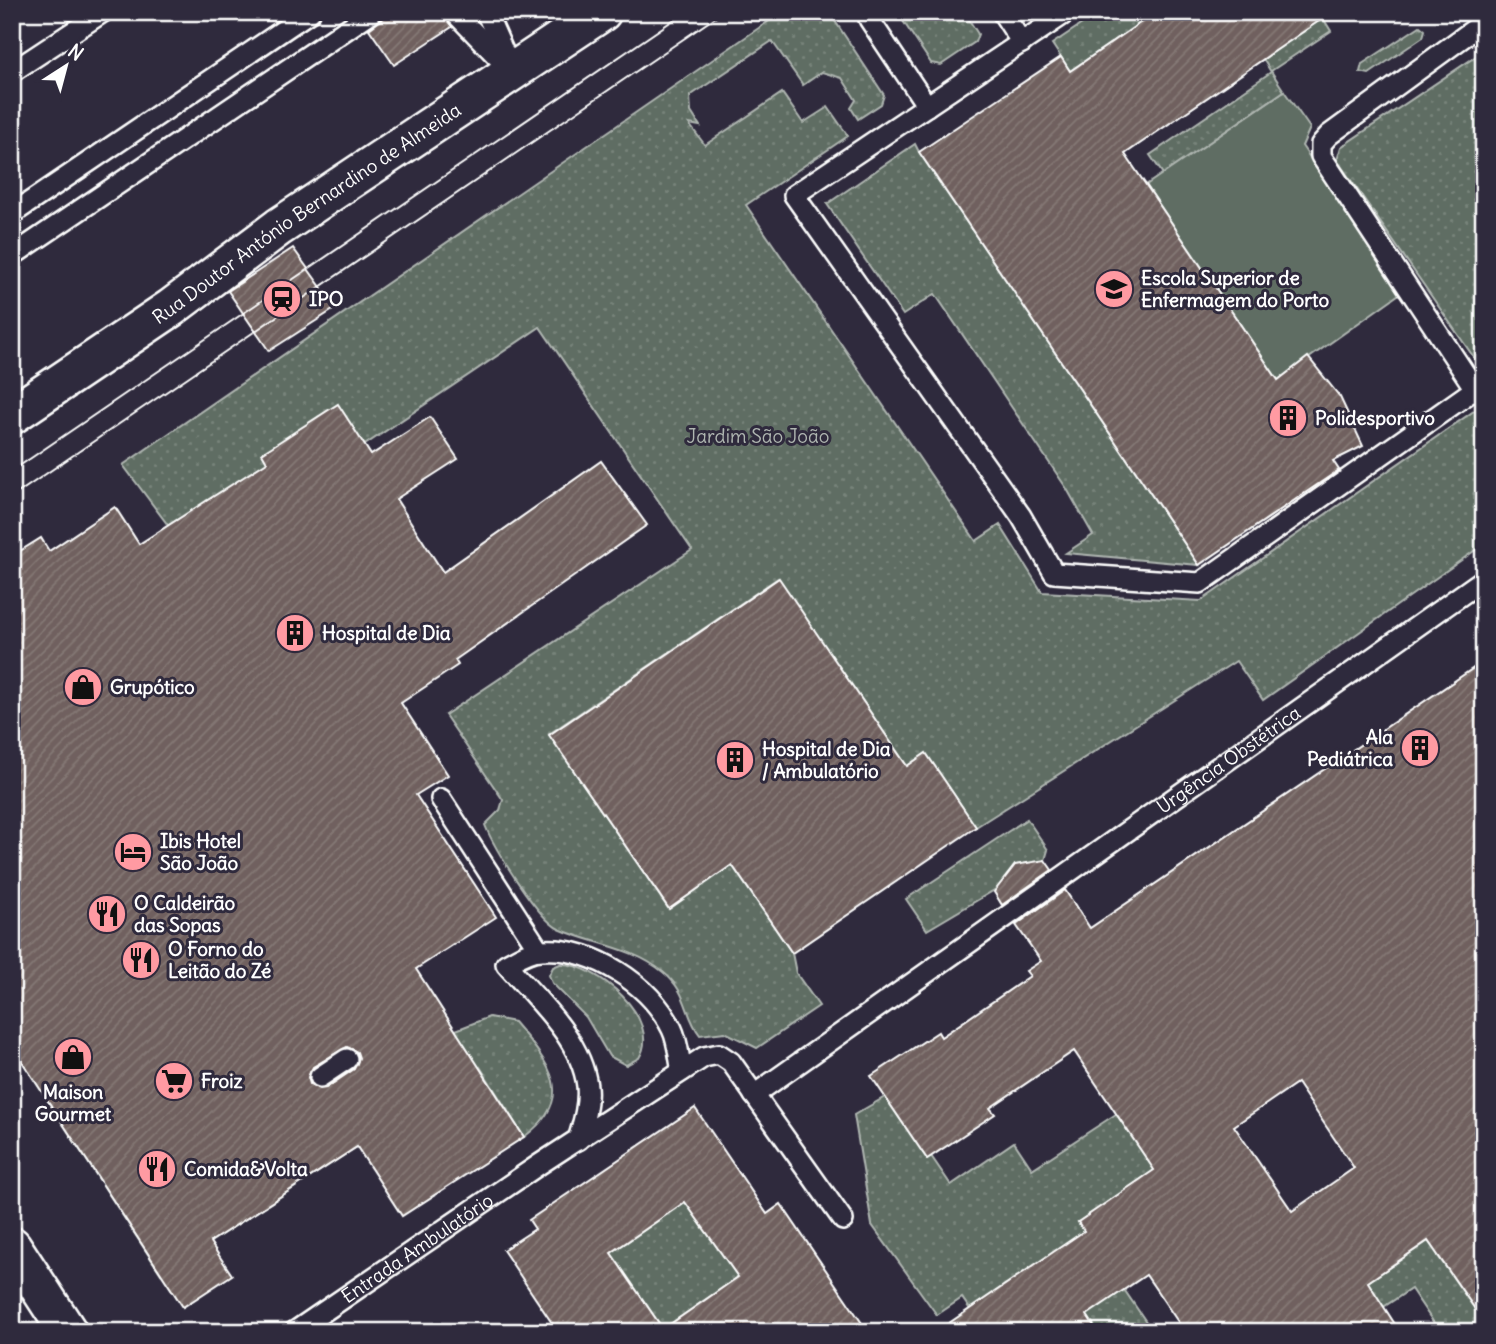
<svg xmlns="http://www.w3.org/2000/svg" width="1496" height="1344" viewBox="0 0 1496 1344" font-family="Delius,sans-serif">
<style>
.grass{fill:url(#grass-tufts);stroke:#afb6b1;stroke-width:2}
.park{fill:#5f6d63;stroke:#afb6b1;stroke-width:2}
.garden{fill:url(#garden-dots);stroke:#afb6b1;stroke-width:2}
.building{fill:url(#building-hatch);stroke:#fff;stroke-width:2;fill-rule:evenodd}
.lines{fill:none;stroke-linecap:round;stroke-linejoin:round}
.service-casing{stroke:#fff;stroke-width:24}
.minor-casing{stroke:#fff;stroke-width:42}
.service{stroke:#2f2a3d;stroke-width:19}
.minor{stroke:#2f2a3d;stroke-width:37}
.tram{stroke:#fff;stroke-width:2}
.labels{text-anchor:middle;stroke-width:6;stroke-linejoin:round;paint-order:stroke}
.street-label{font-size:19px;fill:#fff;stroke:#2f2a3d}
.poi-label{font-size:19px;font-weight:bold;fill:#fff;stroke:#2f2a3d;text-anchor:start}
.park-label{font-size:19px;fill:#afb6b1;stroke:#2f2a3d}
</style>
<defs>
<pattern id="grass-tufts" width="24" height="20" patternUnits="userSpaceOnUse" patternTransform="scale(1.75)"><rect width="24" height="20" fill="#5f6d63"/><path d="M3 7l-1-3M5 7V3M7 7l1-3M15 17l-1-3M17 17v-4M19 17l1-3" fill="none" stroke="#77837a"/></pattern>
<pattern id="garden-dots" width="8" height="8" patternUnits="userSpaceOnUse" patternTransform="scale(1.75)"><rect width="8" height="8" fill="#5f6d63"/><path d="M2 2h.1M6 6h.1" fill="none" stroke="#77837a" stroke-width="1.8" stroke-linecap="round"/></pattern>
<pattern id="building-hatch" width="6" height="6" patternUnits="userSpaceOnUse" patternTransform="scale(1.75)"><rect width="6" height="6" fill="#70615e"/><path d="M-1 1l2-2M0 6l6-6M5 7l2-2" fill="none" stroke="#857976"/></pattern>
</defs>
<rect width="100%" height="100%" fill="#2f2a3d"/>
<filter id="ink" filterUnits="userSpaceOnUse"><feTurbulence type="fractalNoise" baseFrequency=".0143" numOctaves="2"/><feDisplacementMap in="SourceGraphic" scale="14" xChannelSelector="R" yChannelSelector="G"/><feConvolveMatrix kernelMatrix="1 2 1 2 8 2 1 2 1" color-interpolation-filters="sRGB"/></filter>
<g filter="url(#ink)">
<polygon class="grass" points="1420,26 1425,30 1423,37 1369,74 1360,72 1362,64"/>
<polygon class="park" points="1284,91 1310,128 1302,146 1402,292 1278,380 1146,185"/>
<g class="garden">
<path d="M782 12H829L884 95 881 104 858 119 851 108 856 100 842 78 822 72 803 85 772 41 690 96 691 112 700 126 689 124 705 145 782 93 803 123 828 107 848 136 746 205 976 541 1000 525 1042 592 1201 601 1484 404V544L1263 700 1236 661 976 827 926 754 907 766 778 578 549 734 668 908 732 865 792 953 796 973 819 1006 757 1048 725 1032 700 1035C684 1015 689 993 663 972 633 947 593 944 559 929 538 919 494 848 485 825L500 810 503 800 445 715 692 550 540 327 194 560 123 465Z"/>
<polygon points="897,12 964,12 978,34 975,42 941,65 931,63"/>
<polygon points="1100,12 1156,12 1070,71 1052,44"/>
<polygon points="1323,18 1331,31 1271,71 1284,91 1163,174 1150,155 1271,72 1263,59"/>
<polygon points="1484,51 1484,372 1337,160 1341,147"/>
<polygon points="915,144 919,152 1199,565 1066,553 1093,535 1067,489 935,294 903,315 827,204"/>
<polygon points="1027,819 1048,850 1045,860 927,930 906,899"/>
<path d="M560 964C597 963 663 1019 639 1058L626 1065 609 1056 586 1017 552 983 549 975 553 967Z"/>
<path d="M489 1017 514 1022C550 1064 578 1097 524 1137L480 1067 161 1274 12 1046 114 1155 399 1067 456 1030Z"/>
<polygon points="885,1097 927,1158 931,1156 951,1185 1014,1142 1032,1169 1116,1114 1150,1163 1163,1170 1145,1177 1078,1222 1153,1332 1098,1332 1047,1257 986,1332 962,1298 937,1315 872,1225 854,1115"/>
<polygon points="685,1202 738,1277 663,1329 611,1253"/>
<polygon points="1484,1203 1438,1256 1484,1322 1484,1332 1440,1332 1411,1289 1359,1323 1343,1299"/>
</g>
<g class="building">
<polygon points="392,12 442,12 452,27 394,65 369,29"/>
<polygon points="1156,12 1332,12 1125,154 1278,380 1308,357 1340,397 1363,446 1333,461 1339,470 1199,565 919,152 1061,57 1070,71"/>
<polygon points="293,248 336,308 269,351 228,291"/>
<path d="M338 404 371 455 430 417 458 459 396 499 443 572 601 461 647 525 455 660 458 665 401 703 448 775 416 795 496 917 416 969 524 1137 402 1216 357 1147 210 1242 232 1275 183 1307 12 1046V556L41 538 49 551 115 507 139 544 267 462 262 453ZM347 1047 357 1052 359 1058 354 1069 326 1088 320 1089 310 1084 308 1077 313 1067Z"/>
<polygon points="779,578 907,766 926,753 976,827 792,953 732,865 669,909 549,735"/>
<path d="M1484 661V1322L1428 1241 1368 1282 1400 1332H1185L1146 1275 1087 1315 1098 1332H936L1084 1231 1078 1222 1154 1170 1074 1051 990 1108 995 1114 927 1159 871 1076 938 1032 941 1037 1030 976 1026 971 1041 961 1016 925 1065 890 1090 928ZM1297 1083 1354 1168 1292 1211 1234 1126Z"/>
<polygon points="1045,860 1052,870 1002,905 994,892 1015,865"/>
<path d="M695 1108 767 1214 781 1204 868 1332H558L503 1250 535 1229 529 1220ZM685 1202 738 1277 663 1329 611 1253Z"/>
</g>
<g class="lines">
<g class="service-casing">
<g id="service">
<polyline points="454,12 513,73"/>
<polyline points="486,12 508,62"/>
<polyline points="870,12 869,19 927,106"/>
<polyline points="1002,12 1022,43"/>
<polyline points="1067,12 794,195 1021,516 1054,573 1200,583 1475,389 1321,156 1321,144 1329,135 1484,22"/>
<polyline points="12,72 103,12"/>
<polyline points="12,214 310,12"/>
<polyline points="12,256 372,12"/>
<polyline points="441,799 539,950"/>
<polyline points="320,1077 347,1059"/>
<path id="s1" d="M754 1095 1484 579"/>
<path d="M578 1140C583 1123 589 1105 587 1086 581 1038 536 999 506 964 516 959 529 950 541 950 592 946 650 984 672 1029 678 1041 679 1058 682 1071"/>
<path id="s2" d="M294 1332 540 1164 704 1057 719 1054 731 1062 843 1220"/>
</g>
</g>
<g class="minor-casing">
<g id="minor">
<path id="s3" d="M12 415 171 308 279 227 602 12"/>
<polyline points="12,1246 68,1332"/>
</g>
</g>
<use href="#service" class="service"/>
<use href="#minor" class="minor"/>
<g class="tram">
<polyline points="12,471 685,12"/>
<polyline points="12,497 723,12"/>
</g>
</g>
</g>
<defs>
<g id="university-disc" transform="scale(2.0125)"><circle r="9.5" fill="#ff9aa2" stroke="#2f2a3d"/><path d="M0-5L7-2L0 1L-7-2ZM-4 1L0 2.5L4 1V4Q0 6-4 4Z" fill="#111"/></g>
<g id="station-disc" transform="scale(2.0125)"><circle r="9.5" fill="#ff9aa2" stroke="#2f2a3d"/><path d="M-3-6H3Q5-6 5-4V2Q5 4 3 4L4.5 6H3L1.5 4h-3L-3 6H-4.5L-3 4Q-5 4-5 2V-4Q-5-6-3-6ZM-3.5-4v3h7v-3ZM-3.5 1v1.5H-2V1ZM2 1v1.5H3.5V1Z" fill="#111"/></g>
<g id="building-disc" transform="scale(2.0125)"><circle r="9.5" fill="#ff9aa2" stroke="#2f2a3d"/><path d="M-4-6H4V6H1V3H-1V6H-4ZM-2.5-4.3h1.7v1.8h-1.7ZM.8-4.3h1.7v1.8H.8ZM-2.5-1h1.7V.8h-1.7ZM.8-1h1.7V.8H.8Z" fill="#111"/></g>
<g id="shop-disc" transform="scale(2.0125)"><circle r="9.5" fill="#ff9aa2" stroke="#2f2a3d"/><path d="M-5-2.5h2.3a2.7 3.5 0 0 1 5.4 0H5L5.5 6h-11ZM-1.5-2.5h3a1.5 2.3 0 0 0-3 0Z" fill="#111"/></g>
<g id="hotel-disc" transform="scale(2.0125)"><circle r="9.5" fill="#ff9aa2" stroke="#2f2a3d"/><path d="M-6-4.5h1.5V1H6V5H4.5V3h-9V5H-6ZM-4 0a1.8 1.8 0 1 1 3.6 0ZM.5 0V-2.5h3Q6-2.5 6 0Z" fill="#111"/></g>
<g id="restaurant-disc" transform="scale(2.0125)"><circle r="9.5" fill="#ff9aa2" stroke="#2f2a3d"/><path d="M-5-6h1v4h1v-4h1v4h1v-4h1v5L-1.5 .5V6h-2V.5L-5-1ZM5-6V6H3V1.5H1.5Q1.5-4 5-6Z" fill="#111"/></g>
<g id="supermarket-disc" transform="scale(2.0125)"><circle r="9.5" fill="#ff9aa2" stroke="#2f2a3d"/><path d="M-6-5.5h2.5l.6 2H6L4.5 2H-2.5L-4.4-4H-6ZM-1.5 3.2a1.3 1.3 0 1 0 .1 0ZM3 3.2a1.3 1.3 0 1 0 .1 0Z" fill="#111"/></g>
</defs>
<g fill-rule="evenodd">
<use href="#university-disc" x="1114" y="289"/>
<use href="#station-disc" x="282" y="299"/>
<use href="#building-disc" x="1288" y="418"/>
<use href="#building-disc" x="295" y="633"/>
<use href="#shop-disc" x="83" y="687"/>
<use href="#building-disc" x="1420" y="748"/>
<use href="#building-disc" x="735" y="760"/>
<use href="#hotel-disc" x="133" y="852"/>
<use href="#restaurant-disc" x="107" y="914"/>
<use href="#restaurant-disc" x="141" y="960"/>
<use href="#shop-disc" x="73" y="1057"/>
<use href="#supermarket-disc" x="174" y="1081"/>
<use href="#restaurant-disc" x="157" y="1169"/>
</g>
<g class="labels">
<g class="street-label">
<text dy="7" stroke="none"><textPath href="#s3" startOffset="357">Rua Doutor António Bernardino de Almeida</textPath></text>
<text dy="7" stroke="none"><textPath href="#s1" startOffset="581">Urgência Obstétrica</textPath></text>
<text dy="7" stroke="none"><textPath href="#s2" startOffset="149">Entrada Ambulatório</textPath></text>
</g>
<g class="poi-label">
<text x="1141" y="285">Escola Superior de<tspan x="1141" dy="22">Enfermagem do Porto</tspan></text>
<text x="309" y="306">IPO</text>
<text x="1315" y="425">Polidesportivo</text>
<text x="322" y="640">Hospital de Dia</text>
<text x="110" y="694">Grupótico</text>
<text x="1393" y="744" text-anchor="end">Ala<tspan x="1393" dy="22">Pediátrica</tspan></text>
<text x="762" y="756">Hospital de Dia<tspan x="762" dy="22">/ Ambulatório</tspan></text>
<text x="160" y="848">Ibis Hotel<tspan x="160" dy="22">São João</tspan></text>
<text x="134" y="910">O Caldeirão<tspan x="134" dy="22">das Sopas</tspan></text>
<text x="168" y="956">O Forno do<tspan x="168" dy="22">Leitão do Zé</tspan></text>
<text x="201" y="1088">Froiz</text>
<text x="73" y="1099" text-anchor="middle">Maison<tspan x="73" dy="22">Gourmet</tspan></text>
<text x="184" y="1176">Comida&amp;Volta</text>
</g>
<g class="park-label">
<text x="758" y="443">Jardim São João</text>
</g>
</g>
<rect width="1496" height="1344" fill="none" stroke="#2f2a3d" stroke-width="42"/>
<rect x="21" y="21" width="1454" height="1302" fill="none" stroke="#fff" stroke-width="2.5" filter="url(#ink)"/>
<g transform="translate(66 66) rotate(36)" stroke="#2f2a3d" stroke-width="5" paint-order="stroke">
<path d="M0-5L12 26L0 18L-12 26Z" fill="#ffffff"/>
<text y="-10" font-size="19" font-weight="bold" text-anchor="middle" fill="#ffffff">N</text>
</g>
</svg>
